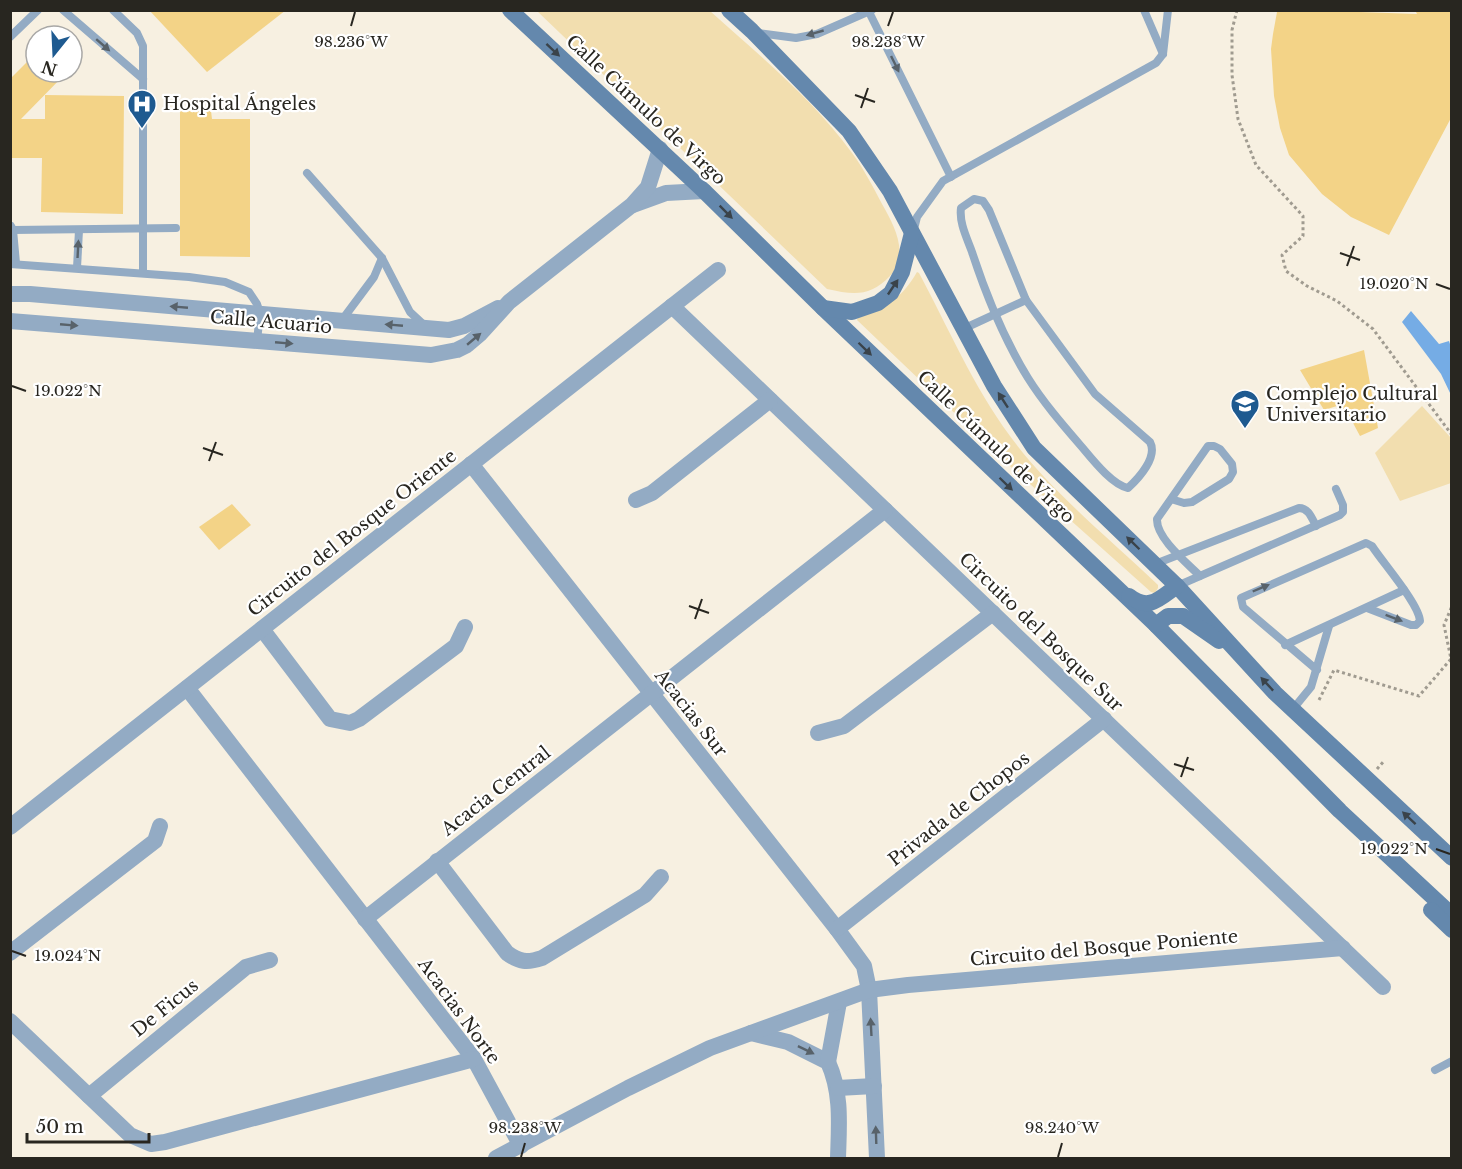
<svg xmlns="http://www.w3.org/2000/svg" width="1462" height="1169" viewBox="0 0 1462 1169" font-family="'Libre Baskerville',serif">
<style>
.green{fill:#f2deaf}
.water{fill:#75ace5}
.building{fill:#f3d387}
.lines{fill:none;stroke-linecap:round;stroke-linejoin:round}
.path{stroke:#a09b90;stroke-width:3;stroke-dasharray:3 3;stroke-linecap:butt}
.service{stroke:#93abc4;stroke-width:8}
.minor{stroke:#93abc4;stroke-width:16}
.tertiary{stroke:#93abc4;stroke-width:16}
.secondary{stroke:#6488ad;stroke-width:16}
.oneway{fill:#58626a}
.oneway2{fill:#3a434a}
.ticks{fill:none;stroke:#282620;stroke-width:2}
.labels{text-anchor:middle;stroke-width:4.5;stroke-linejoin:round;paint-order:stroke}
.poi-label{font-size:18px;fill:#282620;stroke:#fff;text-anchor:start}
.street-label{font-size:18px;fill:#282620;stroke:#fff}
.ticks-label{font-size:15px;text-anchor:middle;fill:#282620;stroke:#fff;stroke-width:4.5;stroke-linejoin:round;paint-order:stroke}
</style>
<rect width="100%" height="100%" fill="#f7f0e1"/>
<g class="green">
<path d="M537 11H710C758 54 814 100 852 153 864 169 873 187 882 204 894 225 910 254 890 276 870 297 854 295 827 289Z"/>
<path d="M917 272 919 273C948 327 973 386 1010 436 1050 491 1109 538 1158 585V588L1155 593 1151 592 1012 468 857 320 858 317C888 304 900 301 917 272Z"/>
<polygon points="1422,406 1451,438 1451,483 1400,501 1375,453"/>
</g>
<polygon class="water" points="1411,311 1439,344 1449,341 1452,350 1451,395 1441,374 1402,322"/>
<g class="building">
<polygon points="149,10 286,10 207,72"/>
<polygon points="1415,10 1452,10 1452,116 1389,235 1351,217 1322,194 1289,155 1280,128 1274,96 1271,49 1273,34 1277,12 1331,11 1417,14"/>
<polygon points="72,48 82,57 72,67"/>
<polygon points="36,53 36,72 67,72 21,119 45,119 45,95 124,96 123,214 41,212 42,158 10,158 10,79"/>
<polygon points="180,111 211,111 212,119 250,119 250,257 180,256"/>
<polygon points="1364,350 1378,428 1360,436 1353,423 1337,406 1324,410 1300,370"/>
<polygon points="232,504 251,525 219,550 199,527"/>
</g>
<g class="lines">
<g class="path">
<polyline points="793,10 802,10"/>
<polyline points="1237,10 1232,30 1232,75 1238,119 1256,165 1303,216 1303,236 1282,255 1286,271 1307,286 1337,301 1373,329 1452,435"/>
<polyline points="1319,700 1334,670 1419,696 1451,659 1444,625 1452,606"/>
<polyline points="1377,769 1384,761"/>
</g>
<g class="service">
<polyline points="63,10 143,79"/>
<polyline points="113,10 137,33 143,46 143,273"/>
<polyline points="1144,10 1163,54"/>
<polyline points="869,12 951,177"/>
<polyline points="758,33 796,38 817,34 872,10"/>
<polyline points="10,37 38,10"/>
<polyline points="307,173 382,258 410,312 424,325"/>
<path d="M974 199 983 201 989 210 1026 300 1095 394 1150 442C1158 457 1139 478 1128 488 1112 485 1092 459 1081 446 1062 424 1043 402 1028 378 1004 339 986 295 972 252 967 238 959 223 961 208Z"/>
<polyline points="11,226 13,230 16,263"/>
<polyline points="13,230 176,228"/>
<polyline points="913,233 917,217 943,181 1156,63 1163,54 1168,10"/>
<polyline points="10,264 189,277 225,282 249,292 257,304 260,313 257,341"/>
<polyline points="77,268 79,230"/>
<polyline points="342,320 374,277 382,258"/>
<polyline points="963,329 1026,300"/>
<path d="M1171 499 1184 503 1192 502 1229 479 1233 472 1232 464 1220 449 1214 446H1208L1157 519C1156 538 1187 563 1200 576"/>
<path d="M1155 564 1299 508C1309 508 1312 519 1316 526"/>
<polyline points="1177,586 1340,515 1343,512 1343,505 1336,489"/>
<polyline points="1285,645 1404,590"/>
<path d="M1317 670 1243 607 1241 598 1366 543 1372 546C1383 563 1419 604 1420 621L1416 625H1411L1367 608"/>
<polyline points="1293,709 1311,687 1329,626"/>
<polyline points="1435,1070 1452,1061"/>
</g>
<g class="minor">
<polyline points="672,306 1383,987"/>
<polyline points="471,464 837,929 864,966 869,990 877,1158"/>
<polyline points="636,500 652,493 770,400"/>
<polyline points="262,629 330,719 350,723 359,719 456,646 465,627"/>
<polyline points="187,688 474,1059 521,1146"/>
<polyline points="818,733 844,726 993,613"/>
<polyline points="10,827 718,270"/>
<path d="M437 861 507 953C519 962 527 963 542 958L645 895 661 877"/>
<polyline points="365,919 885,510"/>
<polyline points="837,929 1104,719"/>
<polyline points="10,953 155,841 160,826"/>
<polyline points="10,1021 130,1135 151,1144 165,1142 474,1059"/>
<path d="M751 1033 788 1042 828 1062C842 1093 839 1125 838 1158"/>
<polyline points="828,1062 839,1002"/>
<polyline points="838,1088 874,1086"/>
<polyline points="89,1096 246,967 270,960"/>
<polyline points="496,1158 628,1088 710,1048 869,990 908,985 1343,948"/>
</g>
<g class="tertiary">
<polyline points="633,205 666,193 704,191"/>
<polyline points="10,294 30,294 449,330 464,326 498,308"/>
<polyline points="10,321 431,355 457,350 467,345 480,334 509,302 632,205 648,187 660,149"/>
</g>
<g class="secondary">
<polyline points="510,10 704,191 823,308 1156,625 1340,811 1452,915"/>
<polyline points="729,10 752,31 849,131 890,191 994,386 1034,448 1177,586 1275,693 1452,858"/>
<polyline points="823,308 852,312 878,303 891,293 902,272 912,233"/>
<path d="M1129 596C1149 612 1160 598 1177 586"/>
<polyline points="1156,625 1168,616 1183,616 1219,641"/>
<polyline points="1431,910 1452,930"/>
</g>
</g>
<defs><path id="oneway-solid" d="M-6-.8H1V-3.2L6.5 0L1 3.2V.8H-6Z" transform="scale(1.5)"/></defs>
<g class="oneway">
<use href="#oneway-solid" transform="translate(815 33) rotate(164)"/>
<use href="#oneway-solid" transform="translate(103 45) rotate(41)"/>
<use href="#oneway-solid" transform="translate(895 64) rotate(64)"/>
<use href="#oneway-solid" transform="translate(78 249) rotate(-87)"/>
<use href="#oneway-solid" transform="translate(179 307) rotate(-175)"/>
<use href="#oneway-solid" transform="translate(69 325) rotate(5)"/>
<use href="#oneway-solid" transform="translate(394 325) rotate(-175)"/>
<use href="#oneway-solid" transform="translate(474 339) rotate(-40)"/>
<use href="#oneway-solid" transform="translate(284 343) rotate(5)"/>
<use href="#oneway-solid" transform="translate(1261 588) rotate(-23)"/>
<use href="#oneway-solid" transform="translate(1394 618) rotate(21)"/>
<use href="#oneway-solid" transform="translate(871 1027) rotate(-93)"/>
<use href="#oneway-solid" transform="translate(806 1050) rotate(26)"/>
<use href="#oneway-solid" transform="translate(876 1135) rotate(-92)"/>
</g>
<g class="oneway2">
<use href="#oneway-solid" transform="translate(553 50) rotate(43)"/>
<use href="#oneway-solid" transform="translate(726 212) rotate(45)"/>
<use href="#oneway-solid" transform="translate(893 287) rotate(-56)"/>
<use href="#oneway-solid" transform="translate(865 349) rotate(44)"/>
<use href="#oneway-solid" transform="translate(1003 400) rotate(-123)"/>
<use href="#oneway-solid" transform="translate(1006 484) rotate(44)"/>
<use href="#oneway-solid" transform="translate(1133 543) rotate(-136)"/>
<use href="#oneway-solid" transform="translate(1267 684) rotate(-133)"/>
<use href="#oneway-solid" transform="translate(1409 818) rotate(-137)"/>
</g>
<path class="ticks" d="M351 26 355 12M888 26 893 12M855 95 875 102M861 108 868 88M1340 253 1360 260M1347 266 1354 246M1436 284 1450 289M12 386 26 391M203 448 223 455M209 461 216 442M689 606 709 613M695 619 702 599M1174 764 1194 770M1181 777 1188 757M1436 849 1450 854M12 951 26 956M521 1157 525 1143M1058 1157 1062 1143"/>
<defs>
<g id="hospital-pin" transform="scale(1.5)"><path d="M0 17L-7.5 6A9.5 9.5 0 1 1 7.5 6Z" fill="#1e5a90" stroke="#fff"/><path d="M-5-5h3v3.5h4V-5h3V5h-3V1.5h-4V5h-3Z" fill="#fff"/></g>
<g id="university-pin" transform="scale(1.5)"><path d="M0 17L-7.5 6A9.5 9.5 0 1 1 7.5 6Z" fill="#1e5a90" stroke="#fff"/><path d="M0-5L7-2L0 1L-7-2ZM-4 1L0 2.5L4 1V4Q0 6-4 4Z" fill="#fff"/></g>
</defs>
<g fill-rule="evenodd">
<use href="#hospital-pin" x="142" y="104"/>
<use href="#university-pin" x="1245" y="404"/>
</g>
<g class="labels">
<g class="poi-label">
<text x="163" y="110">Hospital Ángeles</text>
<text x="1266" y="400">Complejo Cultural<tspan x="1266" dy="21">Universitario</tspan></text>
</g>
<g class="street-label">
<text transform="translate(646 110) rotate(43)" y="6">Calle Cúmulo de Virgo</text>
<text transform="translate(271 322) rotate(5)" y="6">Calle Acuario</text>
<text transform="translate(996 447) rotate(44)" y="6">Calle Cúmulo de Virgo</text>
<text transform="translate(352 533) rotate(-38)" y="6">Circuito del Bosque Oriente</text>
<text transform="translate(1041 632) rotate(44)" y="6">Circuito del Bosque Sur</text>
<text transform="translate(691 713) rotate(52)" y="6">Acacias Sur</text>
<text transform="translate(496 791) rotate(-38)" y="6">Acacia Central</text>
<text transform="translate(959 809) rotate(-38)" y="6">Privada de Chopos</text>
<text transform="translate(1104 948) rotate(-5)" y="6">Circuito del Bosque Poniente</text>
<text transform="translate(165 1008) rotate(-39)" y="6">De Ficus</text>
<text transform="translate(459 1011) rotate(54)" y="6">Acacias Norte</text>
</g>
</g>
<g class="ticks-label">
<text x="351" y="47">98.236°W</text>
<text x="888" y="47">98.238°W</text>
<text x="1394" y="289">19.020°N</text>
<text x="68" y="396">19.022°N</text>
<text x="1394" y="854">19.022°N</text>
<text x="68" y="961">19.024°N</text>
<text x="525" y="1133">98.238°W</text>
<text x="1062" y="1133">98.240°W</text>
</g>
<rect width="1462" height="1169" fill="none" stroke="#282620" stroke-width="24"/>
<g transform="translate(54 54) rotate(198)"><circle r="28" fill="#ffffff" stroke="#a9a8a6" stroke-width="1.5"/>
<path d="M0-4.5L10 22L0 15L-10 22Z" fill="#1e5a90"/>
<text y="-9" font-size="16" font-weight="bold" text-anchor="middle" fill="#282620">N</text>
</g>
<path d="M27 1133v9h122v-9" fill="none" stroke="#282620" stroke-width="3"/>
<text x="36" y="1133" font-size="18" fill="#282620" stroke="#ffffff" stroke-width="4.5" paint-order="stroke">50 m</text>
</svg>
